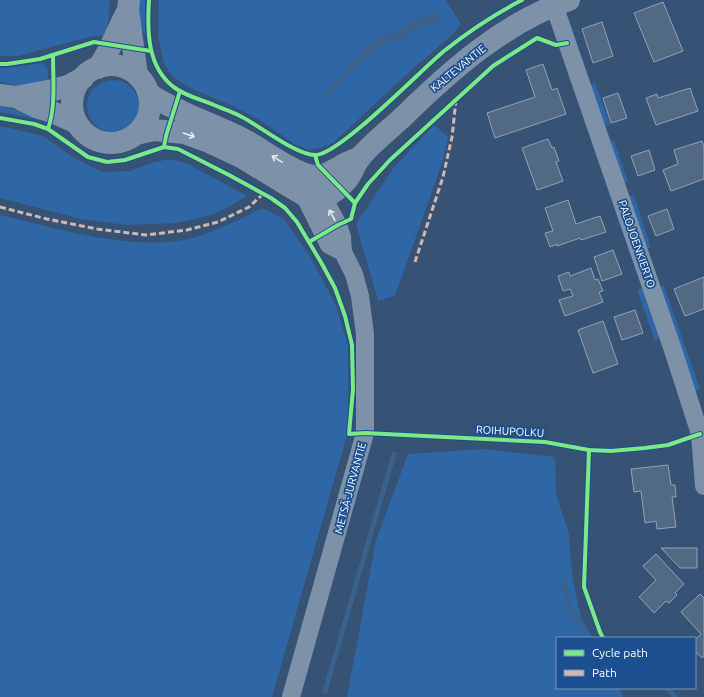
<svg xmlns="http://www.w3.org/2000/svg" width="704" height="697" viewBox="0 0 704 697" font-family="Ubuntu,sans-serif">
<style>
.green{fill:#2f66a5}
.water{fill:#3b618d}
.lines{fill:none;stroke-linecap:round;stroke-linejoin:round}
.stream{stroke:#3b618d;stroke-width:5}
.building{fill:#526984;stroke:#92a2b6}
.minor{stroke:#7d92a8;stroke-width:18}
.tertiary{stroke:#7d92a8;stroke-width:22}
.quiet{stroke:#d1b7ad;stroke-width:3;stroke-dasharray:6 3;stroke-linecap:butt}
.cycleway-casing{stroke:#1b4f8f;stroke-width:6}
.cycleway{stroke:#7ce984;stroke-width:4}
.oneway{stroke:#e5e9ee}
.labels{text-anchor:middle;stroke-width:3.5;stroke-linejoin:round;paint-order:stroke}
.street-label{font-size:11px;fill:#fff;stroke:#1b4f8f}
</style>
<rect width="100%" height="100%" fill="#365274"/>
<g class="green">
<polygon points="0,0 110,0 107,36 93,36 18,56 0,56"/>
<polygon points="138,0 145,0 145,35 137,21"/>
<polygon points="159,0 446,0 461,24 452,35 408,73 333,143 320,148 309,150 296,145 258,119 235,107 192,89 174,78 164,64 158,37"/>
<polygon points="42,63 48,69 48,86 29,88 0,82 0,68 7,68"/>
<circle cx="113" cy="106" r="26"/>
<polygon points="595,82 610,125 604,126 590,85"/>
<polygon points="0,106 40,115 38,120 31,118 0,112"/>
<polygon points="434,125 448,137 442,163 395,296 378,301 356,224 394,167"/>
<polygon points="0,126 43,136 71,156 102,172 130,171 152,163 169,159 188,164 247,196 230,206 212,215 177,223 126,225 81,219 0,198"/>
<polygon points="614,140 628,182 623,183 609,142"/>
<polygon points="634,195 651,248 647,248 628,196"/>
<path d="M262 208 284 219 311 258 336 306 348 345V432L272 697H0V215C56 228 126 250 183 240 211 235 237 221 262 208Z"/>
<polygon points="662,286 664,286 700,389 695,391 660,288"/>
<polygon points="643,288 660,338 655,341 637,290"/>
<polygon points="484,449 555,457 556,494 569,534 572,575 581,618 593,638 557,638 557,688 620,688 623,697 347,697 376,540 408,454"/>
</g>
<polygon class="water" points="437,10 439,18 438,24 415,30 398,41 384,44 372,55 362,60 325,100 321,97 364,49 379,35 397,33 409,21 420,19 432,11"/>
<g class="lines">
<g class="stream">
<polyline points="564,582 570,610 585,631"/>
<polyline points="667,688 675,697"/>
<polyline points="325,691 394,454"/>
</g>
</g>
<g class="building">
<polygon points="663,2 683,51 654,62 634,13"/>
<polygon points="602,22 613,56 593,63 582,29"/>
<polygon points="543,64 552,90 557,88 566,114 495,138 487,113 535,97 526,70"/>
<polygon points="690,88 698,111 656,125 646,98 657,94 658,98"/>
<polygon points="618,93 627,118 611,123 603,98"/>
<polygon points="548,139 552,148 554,147 559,161 556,162 563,181 537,190 522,148"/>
<polygon points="702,141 704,146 704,179 671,191 663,170 678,164 674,150"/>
<polygon points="649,150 655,170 638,176 631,156"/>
<polygon points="568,200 576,224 600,216 606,232 581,240 580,238 557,246 557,244 550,247 545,233 553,231 545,208"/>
<polygon points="667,209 674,229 656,236 648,216"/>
<polygon points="613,250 622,274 602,281 594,257"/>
<polygon points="591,268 595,280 598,279 603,291 599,292 603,302 565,316 559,300 573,296 570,289 563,291 558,276 569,272 570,276"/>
<polygon points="704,277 704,309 685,316 674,289"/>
<polygon points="635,310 643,333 622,340 614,317"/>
<polygon points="603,321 618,364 593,373 578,330"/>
<polygon points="668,465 671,485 675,485 676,497 672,497 676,527 657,529 656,521 645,523 641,491 634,492 631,469"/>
<polygon points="661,548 697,548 697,568 680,568"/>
<polygon points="656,554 684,584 675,593 677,595 669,603 666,601 654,613 639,597 656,580 643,566"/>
<polygon points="700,594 704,598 704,656 702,658 695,651 695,640 701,634 681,612"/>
</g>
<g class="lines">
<g class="minor">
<polyline points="554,5 674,353 700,434 704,486"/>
<polyline points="307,186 304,195 329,245 343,252"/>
<polyline points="291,697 365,433 365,334 360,296 354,274 343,252 342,237 338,225 317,186"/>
</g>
<g class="tertiary">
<polyline points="129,0 128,10 137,75"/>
<circle cx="111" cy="104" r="39"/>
<path d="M98 68C111 50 117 30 128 10"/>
<path d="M149 94C178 113 211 123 243 139 262 149 293 173 313 176 324 177 332 171 341 166 347 162 354 160 361 157"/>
<polyline points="0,95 16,97 36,107 52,112 77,123"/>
<polyline points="16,97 53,90 68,86 83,78"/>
<path d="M136 134 154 130 184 133 209 142 241 157 304 195C323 201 333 195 346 181 353 173 355 163 362 155 375 141 390 129 404 116 452 69 504 23 569 0"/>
</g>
<g class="quiet">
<polyline points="0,207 47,219 97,229 146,235 187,230 218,222 249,207 263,194"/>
<polyline points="415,262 443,177 452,137 456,100"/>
</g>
<g class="cycleway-casing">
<g id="cycleway">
<path d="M149 0C147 31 147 68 175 88 186 96 202 100 214 105 223 109 233 112 242 117 260 126 297 156 316 155 340 154 421 70 444 51 468 32 495 14 522 0"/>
<polyline points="0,64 7,64 40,59 94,42 151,51"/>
<polyline points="0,118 34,124 48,129 88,157 107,162 125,160 164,147 178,149 229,175 271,198 285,208 297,222 322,264 335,288 345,316 352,345 353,389 349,434 365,433 545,442 589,450 611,451 645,448 668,445 700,434"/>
<path d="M48 129C56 106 53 79 53 55"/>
<polyline points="164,147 166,136 180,91"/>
<polyline points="315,155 318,165 355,203"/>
<polyline points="309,242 338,225 351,219 355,203 368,184 390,160 493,66 537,38 556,45 567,43"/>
<polyline points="589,450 584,587 600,632 603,638"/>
</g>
</g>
<use href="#cycleway" class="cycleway"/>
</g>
<defs><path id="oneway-shaft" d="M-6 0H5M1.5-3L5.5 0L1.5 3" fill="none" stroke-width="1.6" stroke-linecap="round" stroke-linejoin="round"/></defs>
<g class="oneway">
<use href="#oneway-shaft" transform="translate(189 135) rotate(19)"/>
<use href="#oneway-shaft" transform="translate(277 159) rotate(-149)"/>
<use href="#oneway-shaft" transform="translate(332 215) rotate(-119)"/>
</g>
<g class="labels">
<g class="street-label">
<text transform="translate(458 68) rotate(-39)" y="4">KALTEVANTIE</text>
<text transform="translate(637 244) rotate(71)" y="4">PALOJOENKIERTO</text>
<text transform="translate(510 431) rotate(3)" y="4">ROIHUPOLKU</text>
<text transform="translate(350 488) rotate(-75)" y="4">METSÄ-JURVANTIE</text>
</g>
</g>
<rect x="556" y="637" width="140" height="52" fill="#1b4f8f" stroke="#7695bc"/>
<rect x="564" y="650" width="20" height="6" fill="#7ce984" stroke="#7695bc"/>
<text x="592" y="657" font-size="12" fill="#ffffff">Cycle path</text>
<rect x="564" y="670" width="20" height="6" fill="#d1b7ad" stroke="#7695bc"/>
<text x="592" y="677" font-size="12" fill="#ffffff">Path</text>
</svg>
